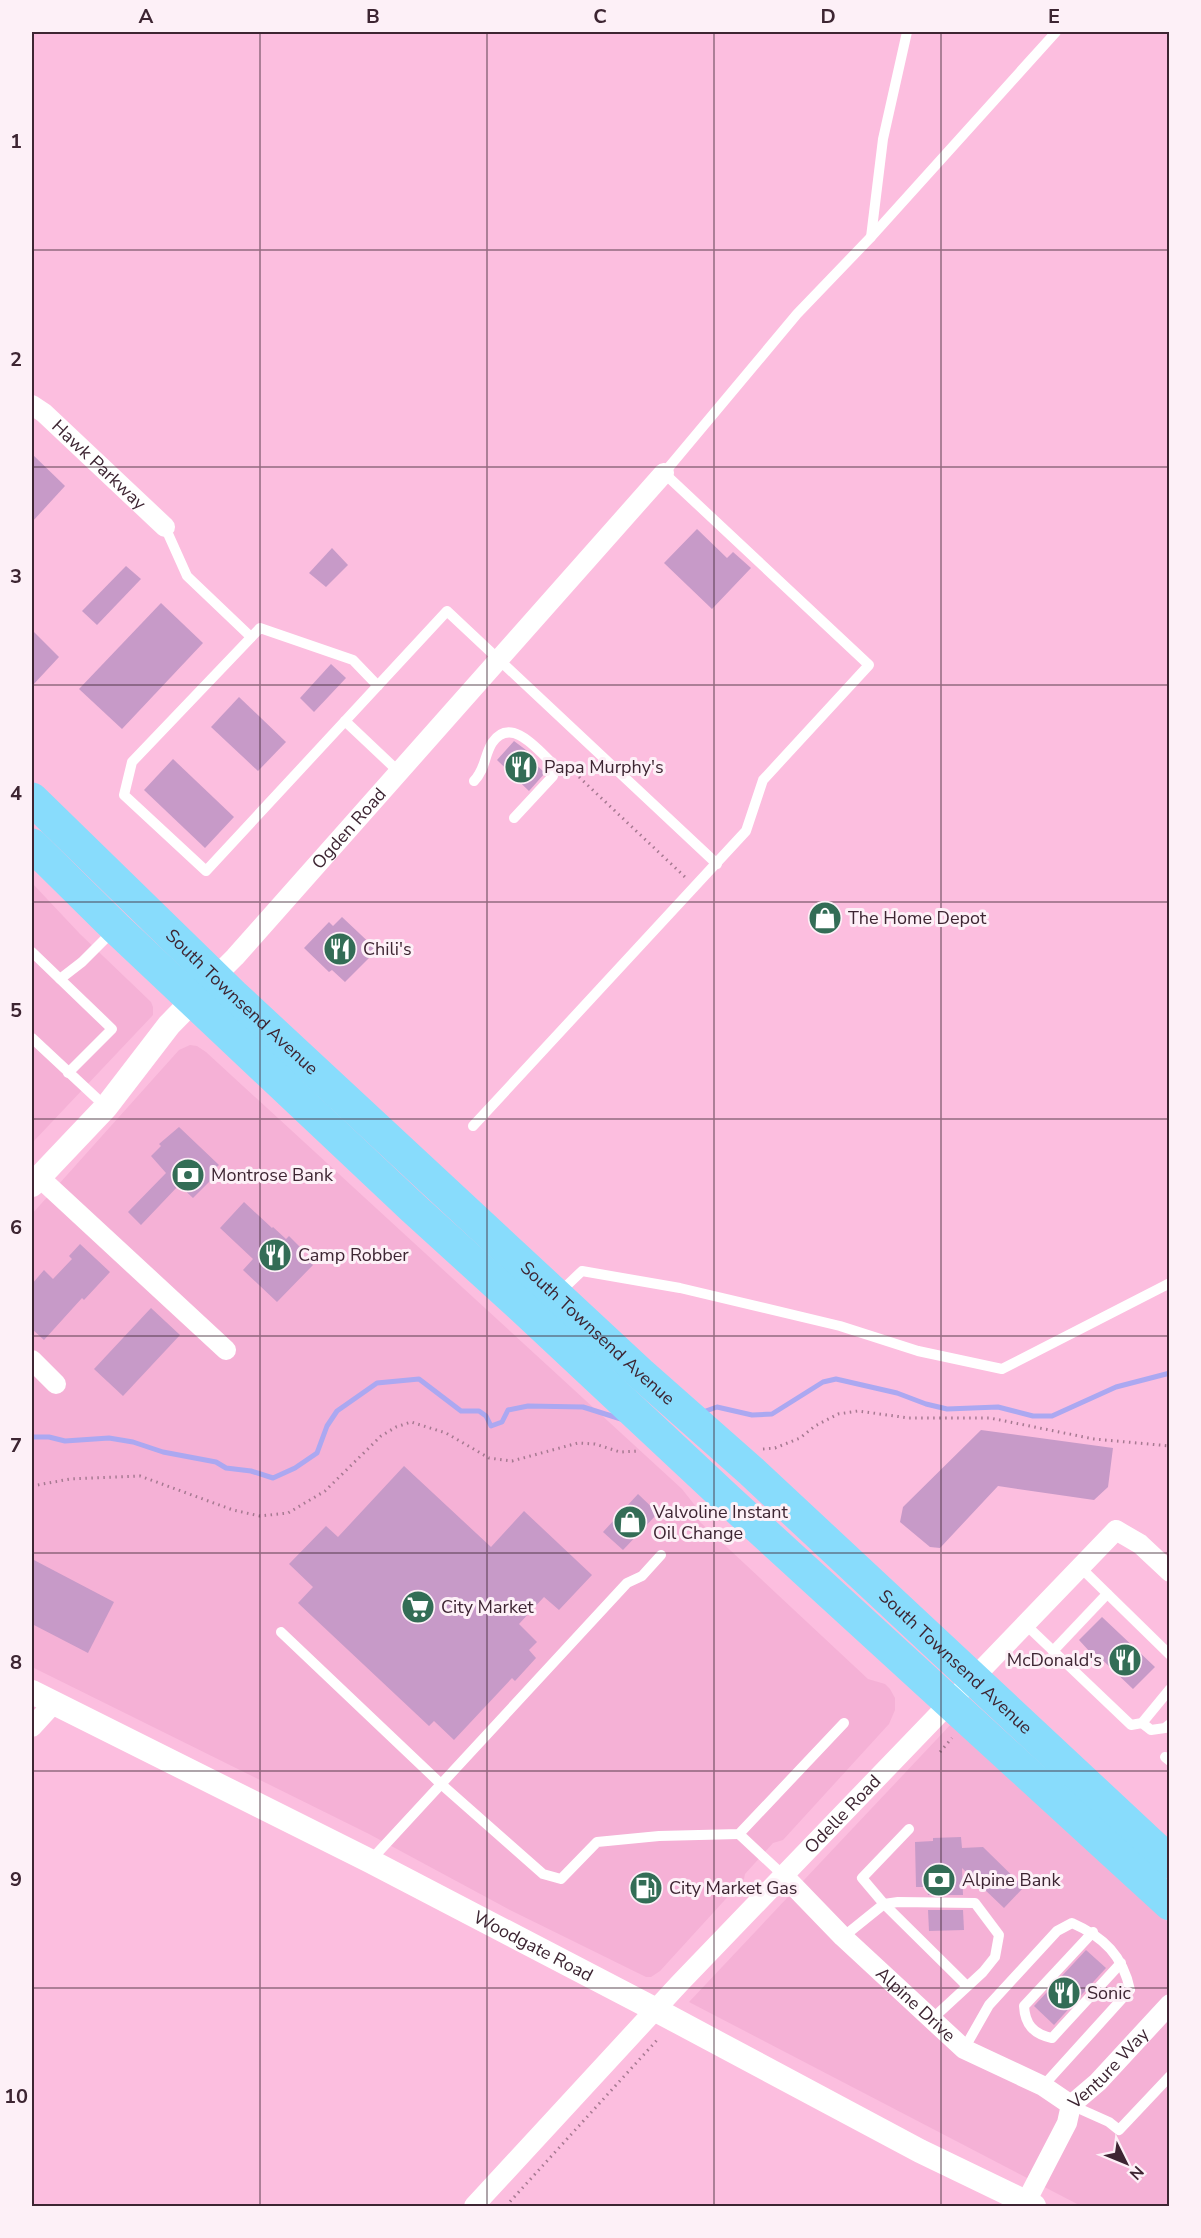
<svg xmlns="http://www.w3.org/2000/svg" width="1201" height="2238" viewBox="0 0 1201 2238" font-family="'Nunito Sans',sans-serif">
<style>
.built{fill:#f5b1d6}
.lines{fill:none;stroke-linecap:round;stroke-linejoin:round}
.stream{stroke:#aba8f1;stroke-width:5}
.building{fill:#c79ac8}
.path{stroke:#a67991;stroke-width:3;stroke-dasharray:1.5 4.5;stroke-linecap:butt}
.service{stroke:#fff;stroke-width:10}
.minor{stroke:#fff;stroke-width:20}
.tertiary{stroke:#fff;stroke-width:24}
.trunk{stroke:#88dcfc;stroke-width:33}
.grid{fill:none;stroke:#3d2532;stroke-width:1.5;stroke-opacity:0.55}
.labels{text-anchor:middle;stroke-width:6;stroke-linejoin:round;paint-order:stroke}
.street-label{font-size:18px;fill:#3d2532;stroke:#fdf0f7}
.poi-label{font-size:18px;fill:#3d2532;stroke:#fdf0f7;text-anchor:start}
.neatline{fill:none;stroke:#3d2532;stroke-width:2}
.grid-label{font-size:20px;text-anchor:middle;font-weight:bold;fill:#3d2532}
</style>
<rect width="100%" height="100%" fill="#fcbedf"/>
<g class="built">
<polygon points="32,883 80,934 151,1002 153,1007 153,1015 32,1143"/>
<polygon points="190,1045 197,1046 206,1052 682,1489 697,1508 700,1522 868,1679 885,1684 890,1689 895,1698 895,1710 889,1724 783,1840 773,1843 745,1874 744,1879 660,1971 651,1977 646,1977 510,1910 369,1834 32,1667 32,1214 179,1050"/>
<polygon points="953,1722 1169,1923 1169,2206 1081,2206 689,2002"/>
</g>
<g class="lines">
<g class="stream">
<polyline points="703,1412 717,1407 752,1415 772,1414 823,1382 836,1379 897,1393 926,1404 947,1409 998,1407 1033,1416 1052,1416 1116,1387 1170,1373"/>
<polyline points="32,1437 49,1437 65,1441 109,1438 133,1442 163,1452 216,1462 226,1468 251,1471 273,1478 295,1468 317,1453 327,1426 337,1411 377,1383 419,1379 461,1411 479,1411 486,1416 491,1426 502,1422 508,1410 528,1406 583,1407 621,1419"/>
</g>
</g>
<g class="building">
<polygon points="32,454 65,486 32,522"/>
<polygon points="697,529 727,558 733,552 751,568 712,609 664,563"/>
<polygon points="332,548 348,565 326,587 309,573"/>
<polygon points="126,566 141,579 97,625 82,611"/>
<polygon points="161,603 203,643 122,729 79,689"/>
<polygon points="32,630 59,657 32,686"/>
<polygon points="331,664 346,678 314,712 300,698"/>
<polygon points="239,697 286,742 258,771 211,727"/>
<polygon points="514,741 530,753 527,756 545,773 529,791 497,760"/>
<polygon points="173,759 234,817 205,848 144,790"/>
<polygon points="342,917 377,950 345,982 332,970 329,972 304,948 329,922 333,926"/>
<polygon points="179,1127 219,1165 210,1173 214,1177 193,1198 179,1185 141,1225 128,1212 166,1173 151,1156 161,1146 159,1144"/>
<polygon points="244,1202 272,1228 273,1227 286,1239 289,1236 300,1247 297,1250 313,1265 277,1302 243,1270 253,1259 220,1228"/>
<polygon points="80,1244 110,1272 84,1300 82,1298 44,1340 32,1329 32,1284 44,1270 53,1279 72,1259 69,1256"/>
<polygon points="151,1308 180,1335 123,1396 94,1369"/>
<polygon points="981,1430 1113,1448 1108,1487 1094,1500 998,1486 940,1548 930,1547 900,1522 903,1507"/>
<polygon points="404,1466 491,1547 524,1511 592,1575 559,1610 544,1597 519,1624 537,1642 529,1650 536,1658 515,1681 512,1678 454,1740 434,1721 429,1726 298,1603 313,1587 289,1564 326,1526 338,1537"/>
<polygon points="638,1494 658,1513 623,1550 603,1532"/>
<polygon points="32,1559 114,1602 88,1653 32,1624"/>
<polygon points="1102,1617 1155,1667 1133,1689 1092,1650 1090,1652 1079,1640"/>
<polygon points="961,1837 962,1848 983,1847 1024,1887 1004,1908 962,1868 963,1895 928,1895 927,1887 916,1887 915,1842 933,1841 933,1838"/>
<polygon points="928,1910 963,1910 964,1930 929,1931"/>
<polygon points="1086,1950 1106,1968 1054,2025 1034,2006"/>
</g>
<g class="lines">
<g class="path">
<polyline points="579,777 685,877"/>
<polyline points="763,1449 775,1448 800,1438 815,1426 838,1414 858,1411 909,1418 990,1418 1094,1439 1170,1446"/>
<polyline points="32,1486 70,1479 140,1476 233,1510 260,1516 288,1513 325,1491 381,1436 396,1427 411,1422 446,1433 489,1458 512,1461 578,1443 595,1444 620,1452 640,1451"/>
<polyline points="940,1752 952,1738"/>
<polyline points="506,2206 658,2039"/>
</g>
<g class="service">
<polyline points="871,237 883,139 907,32"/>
<polyline points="165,527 187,576 251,637"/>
<polyline points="378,686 353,660 260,628 132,762 124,795 206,871 447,611 717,864"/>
<polyline points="345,721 399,772"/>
<path d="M474 781C486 768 484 756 492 743 511 715 538 750 553 764V776L514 818"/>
<polyline points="32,952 112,1029 68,1073"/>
<polyline points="60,979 82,962 114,930"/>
<polyline points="32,1038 106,1107"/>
<polyline points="473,1126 746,831 763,780 869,665 664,473 797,314 871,237 1056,32"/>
<polyline points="559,1293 582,1271 680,1288 840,1326 918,1351 1002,1369 1170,1283"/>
<polyline points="1080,1567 1170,1655"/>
<polyline points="1025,1624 1131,1725 1142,1723 1170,1689"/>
<polyline points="281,1632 441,1784 543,1874 561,1879 597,1842 659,1836 739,1834 844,1723"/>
<polyline points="1053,1651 1107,1594"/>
<polyline points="1142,1723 1151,1730 1165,1728 1170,1724"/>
<polyline points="1165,1757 1170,1761"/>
<polyline points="909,1829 862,1878 884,1904 967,1986"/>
<polyline points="739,1834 784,1876"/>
<polyline points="370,1861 627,1583 642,1576 661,1555"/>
<path d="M1093 1932 1024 2006C1025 2024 1033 2034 1052 2038L1121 1963"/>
<polyline points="843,1937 884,1904 898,1902 975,1903 999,1935 995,1957 983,1972 932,2019"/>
<path d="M964 2049 989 2005 1057 1931 1072 1923C1104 1937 1123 1956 1130 1990L1043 2086"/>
<polyline points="1071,2105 1109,2122 1119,2130 1170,2076"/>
</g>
<g class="minor">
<path id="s1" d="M32 405 44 413 165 527"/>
<path id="s2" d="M215 977 235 957 664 473"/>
<polyline points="39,1177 226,1350"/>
<polyline points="32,1360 56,1384"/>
<polyline points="32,1727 53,1704"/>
<path id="s3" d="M784 1876 843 1937 964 2049 1043 2086 1071 2105"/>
<path id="s4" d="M1026 2202 1067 2123 1071 2105 1098 2082 1170 2004"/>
<path id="s5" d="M474 2206 679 1984 1116 1530 1140 1544 1170 1572"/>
</g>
<g class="tertiary">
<polyline points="32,1185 106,1107 169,1025 204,989"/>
<path id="s6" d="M32 1692 370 1861 656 2010 920 2151 1034 2206"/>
</g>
<g class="trunk">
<path id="s7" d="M32 799 233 995 640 1373 751 1471 1170 1862"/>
<polyline points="32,845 116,928 413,1208 523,1308 726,1498 1170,1904"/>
</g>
</g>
<path class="grid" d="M260 32V2206M487 32V2206M714 32V2206M941 32V2206M32 250H1170M32 467H1170M32 685H1170M32 902H1170M32 1119H1170M32 1336H1170M32 1553H1170M32 1771H1170M32 1988H1170"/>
<defs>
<g id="restaurant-disc" transform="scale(1.725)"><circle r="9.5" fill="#336d56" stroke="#fdf0f7"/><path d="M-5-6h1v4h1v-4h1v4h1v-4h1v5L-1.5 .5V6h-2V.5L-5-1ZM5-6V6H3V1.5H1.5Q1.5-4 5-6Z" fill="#fff"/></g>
<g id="shop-disc" transform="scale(1.725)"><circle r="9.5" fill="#336d56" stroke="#fdf0f7"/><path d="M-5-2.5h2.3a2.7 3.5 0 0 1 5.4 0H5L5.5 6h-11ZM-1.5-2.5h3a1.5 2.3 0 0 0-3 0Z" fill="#fff"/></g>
<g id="bank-disc" transform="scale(1.725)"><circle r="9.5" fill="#336d56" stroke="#fdf0f7"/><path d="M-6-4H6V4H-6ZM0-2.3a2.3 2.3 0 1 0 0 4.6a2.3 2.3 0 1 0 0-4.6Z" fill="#fff"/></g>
<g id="supermarket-disc" transform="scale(1.725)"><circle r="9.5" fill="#336d56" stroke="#fdf0f7"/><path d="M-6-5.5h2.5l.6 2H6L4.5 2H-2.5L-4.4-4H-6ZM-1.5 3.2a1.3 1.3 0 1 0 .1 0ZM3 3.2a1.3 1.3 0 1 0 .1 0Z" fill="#fff"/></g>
<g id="fuel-disc" transform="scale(1.725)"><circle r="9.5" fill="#336d56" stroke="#fdf0f7"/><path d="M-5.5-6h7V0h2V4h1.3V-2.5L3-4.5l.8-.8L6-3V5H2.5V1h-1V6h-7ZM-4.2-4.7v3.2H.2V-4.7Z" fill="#fff"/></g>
</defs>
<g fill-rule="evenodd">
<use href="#restaurant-disc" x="521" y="767"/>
<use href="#shop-disc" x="825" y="918"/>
<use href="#restaurant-disc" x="340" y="949"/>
<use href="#bank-disc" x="188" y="1175"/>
<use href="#restaurant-disc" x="275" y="1255"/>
<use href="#shop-disc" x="630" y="1522"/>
<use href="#supermarket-disc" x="418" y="1607"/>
<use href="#restaurant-disc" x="1125" y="1660"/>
<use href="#bank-disc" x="939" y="1880"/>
<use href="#fuel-disc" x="646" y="1888"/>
<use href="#restaurant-disc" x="1064" y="1993"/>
</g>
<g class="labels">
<g class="street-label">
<text dy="6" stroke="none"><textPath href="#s1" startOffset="90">Hawk Parkway</textPath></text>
<text dy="6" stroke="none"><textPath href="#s2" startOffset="200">Ogden Road</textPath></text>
<text dy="6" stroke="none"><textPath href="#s7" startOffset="292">South Townsend Avenue</textPath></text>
<text dy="6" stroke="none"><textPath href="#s7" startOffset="778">South Townsend Avenue</textPath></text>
<text dy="6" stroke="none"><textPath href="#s7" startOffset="1264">South Townsend Avenue</textPath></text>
<text dy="6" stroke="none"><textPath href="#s5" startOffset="538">Odelle Road</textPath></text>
<text dy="6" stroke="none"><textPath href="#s6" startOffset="562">Woodgate Road</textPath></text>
<text dy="6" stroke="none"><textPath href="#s3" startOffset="184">Alpine Drive</textPath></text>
<text dy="6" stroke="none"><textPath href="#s4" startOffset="160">Venture Way</textPath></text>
</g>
<g class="poi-label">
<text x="544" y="773">Papa Murphy's</text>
<text x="848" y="924">The Home Depot</text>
<text x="363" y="955">Chili's</text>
<text x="211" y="1181">Montrose Bank</text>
<text x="298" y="1261">Camp Robber</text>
<text x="653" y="1518">Valvoline Instant<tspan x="653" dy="21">Oil Change</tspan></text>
<text x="441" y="1613">City Market</text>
<text x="1102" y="1666" text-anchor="end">McDonald's</text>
<text x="962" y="1886">Alpine Bank</text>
<text x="669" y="1894">City Market Gas</text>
<text x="1087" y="1999">Sonic</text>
</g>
</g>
<rect width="1201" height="2238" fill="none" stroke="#fdf0f7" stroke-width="66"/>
<g transform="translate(1126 2163) rotate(133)" stroke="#fdf0f7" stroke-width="4.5" paint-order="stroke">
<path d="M0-4.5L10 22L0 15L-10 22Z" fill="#3d2532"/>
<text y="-9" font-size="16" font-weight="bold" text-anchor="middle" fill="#3d2532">N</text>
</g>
<rect x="33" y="33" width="1135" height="2172" class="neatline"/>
<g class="grid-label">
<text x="146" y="23">A</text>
<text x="373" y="23">B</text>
<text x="600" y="23">C</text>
<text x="828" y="23">D</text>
<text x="1054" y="23">E</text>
<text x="16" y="148">1</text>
<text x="16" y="366">2</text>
<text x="16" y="583">3</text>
<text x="16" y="800">4</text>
<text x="16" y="1017">5</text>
<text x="16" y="1234">6</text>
<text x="16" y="1452">7</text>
<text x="16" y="1669">8</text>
<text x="16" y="1886">9</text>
<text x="16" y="2103">10</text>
</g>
</svg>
